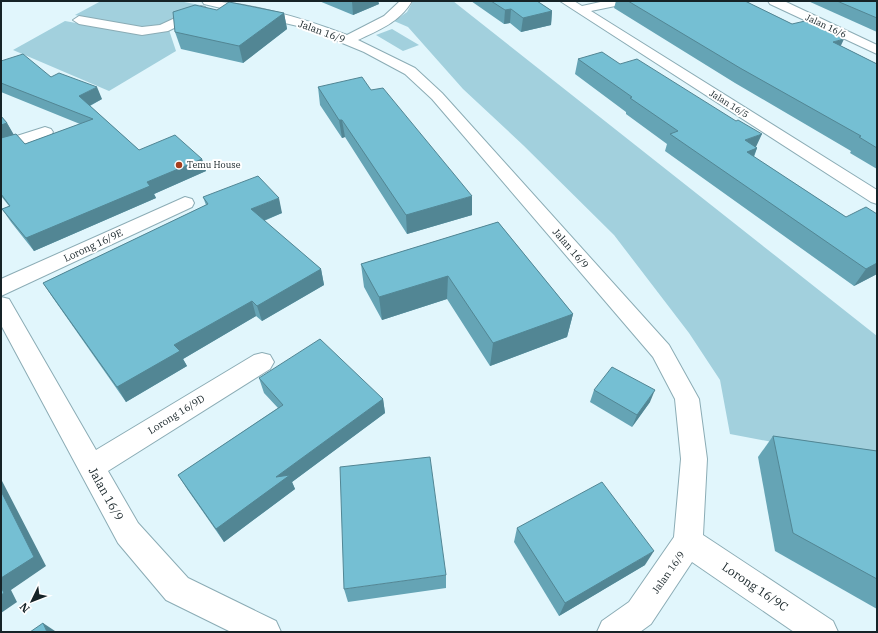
<svg xmlns="http://www.w3.org/2000/svg" width="878" height="633" viewBox="0 0 878 633" font-family="'IBM Plex Serif',serif">
<style>
.green{fill:#a2d0dd}
.lines{fill:none;stroke-linecap:round;stroke-linejoin:round}
.minor-casing{stroke:#8bacb5;stroke-width:2}
.minor{fill:#fff;fill-rule:evenodd}
.wall{fill:#65a4b5}
.shaded-wall{fill:#528694}
.building{fill:#75bfd3;stroke:#528694}
.poi-dot{fill:#a63e1d;stroke:#fff;stroke-width:1.5}
.labels{text-anchor:middle;stroke-width:4;stroke-linejoin:round;paint-order:stroke}
.far-street-label{font-size:9px;fill:#162327;stroke:#fff}
.far-poi-label{font-size:9px;fill:#162327;stroke:#fff;text-anchor:start}
.street-label{font-size:10px;fill:#162327;stroke:#fff}
.near-street-label{font-size:12px;fill:#162327;stroke:#fff}
</style>
<rect width="100%" height="100%" fill="#e1f6fc"/>
<g class="green">
<polygon points="101,1 179,1 200,5 158,26 144,28 75,15"/>
<polygon points="413,1 453,1 877,336 877,462 730,434 720,380 689,333 614,235 523,145 463,89 408,27 394,21 407,12"/>
<polygon points="65,21 142,35 169,30 176,51 109,91 13,50"/>
<polygon points="392,29 419,45 403,51 376,35"/>
</g>
<g class="lines">
<g class="minor-casing">
<g id="minor">
<path d="M202 1C246 1 305 19 347 35L384 16 400 1H412C400 22 379 30 358 40L415 68 442 93 669 345 699 399 707 459 703 535 833 621 838 632H794L692 562 651 624 640 632H597L602 621 629 602 674 537 681 459 675 399 653 357 432 99 405 74 364 52 306 28 204 4Z"/>
<polygon points="560,1 574,1 582,6 605,1 627,1 625,4 591,11 877,190 877,204 871,202"/>
<polygon points="768,1 784,1 877,45 877,54 770,4"/>
<polygon points="201,6 205,7 207,10 205,13 168,31 142,35 79,24 73,20 79,16 142,27 160,25"/>
<polygon points="45,127 51,129 53,132 51,135 1,152 1,141"/>
<polygon points="185,197 192,199 194,203 192,207 1,296 1,279"/>
<polygon points="1,297 9,299 96,450 254,355 262,353 270,355 274,362 270,369 108,471 138,523 188,578 276,621 281,632 231,632 166,600 118,543 1,325"/>
</g>
</g>
<use href="#minor" class="minor"/>
</g>
<g class="wall">
<polygon points="319,1 378,1 379,4 353,15"/>
<polygon points="471,1 537,1 552,11 551,25 521,32 510,23 504,24"/>
<polygon points="616,1 750,1 749,3 792,24 841,46 877,64 877,169 850,153 851,151 735,83 614,8"/>
<polygon points="808,1 877,1 877,32"/>
<polygon points="217,10 284,13 287,29 243,63 181,49 175,32"/>
<polygon points="578,59 620,64 757,148 754,157 846,217 877,214 877,274 854,286 665,151 667,144 626,114 626,112 575,74"/>
<polygon points="1,61 51,77 102,99 90,106 139,150 202,159 206,171 154,194 156,198 34,251 11,222 2,209 9,206 1,196 1,116 7,123 13,134 25,144 80,124 1,92"/>
<polygon points="318,87 371,90 472,215 407,234 345,137 342,138 320,105"/>
<polygon points="203,197 282,213 264,221 321,269 324,285 262,321 256,316 183,359 187,366 126,402 53,298 43,283 206,205"/>
<polygon points="498,222 573,314 567,337 490,366 447,299 382,320 364,287 361,264"/>
<polygon points="259,378 383,399 385,413 292,482 295,489 224,542 187,489 178,475 278,408 264,393"/>
<polygon points="594,390 650,402 632,427 590,402"/>
<polygon points="773,436 877,451 877,609 775,551 758,457"/>
<polygon points="517,528 645,565 559,616 514,542"/>
<polygon points="446,575 446,588 348,602 344,589"/>
</g>
<g class="shaded-wall">
<polygon points="352,1 378,1 379,4 353,15"/>
<polygon points="511,9 510,23 504,24 505,10"/>
<polygon points="552,11 551,25 521,32 523,18"/>
<polygon points="284,13 287,29 243,63 239,46"/>
<polygon points="844,39 837,54 833,42"/>
<polygon points="97,87 102,99 85,108 79,96"/>
<polygon points="339,120 342,120 345,137 342,138"/>
<polygon points="7,123 14,135 1,140 1,125"/>
<polygon points="762,134 755,149 757,148 750,165 738,157 745,140"/>
<polygon points="202,159 206,171 154,194 156,198 34,251 26,238 147,182"/>
<polygon points="472,196 472,215 407,234 406,215"/>
<polygon points="279,198 282,213 255,224 251,209"/>
<polygon points="877,263 877,274 854,286 866,269"/>
<polygon points="321,269 324,285 262,321 257,306"/>
<polygon points="448,276 447,299 382,320 379,297"/>
<polygon points="252,301 256,316 183,359 187,366 126,402 117,387 174,345"/>
<polygon points="573,314 567,337 490,366 493,343"/>
<polygon points="655,390 650,402 632,427 637,415"/>
<polygon points="383,399 385,413 292,482 295,489 224,542 216,529 276,477"/>
<polygon points="1,479 46,566 11,590 17,602 1,613"/>
<polygon points="654,551 645,565 559,616 565,603"/>
<polygon points="43,623 55,631 56,632 47,632"/>
</g>
<g class="building">
<polygon points="491,1 537,1 552,11 523,18 511,9 505,10"/>
<polygon points="628,1 745,1 792,24 805,21 844,39 833,42 877,64 877,148 859,137 861,136 740,68"/>
<polygon points="837,1 877,1 877,18"/>
<polygon points="229,2 284,13 239,46 175,32 173,12 195,5 217,10"/>
<polygon points="602,52 620,64 637,59 736,121 738,120 762,134 745,140 757,148 747,152 846,217 866,207 877,214 877,263 866,269 670,134 678,131 630,98 632,97 578,59"/>
<polygon points="23,54 51,77 59,73 97,87 79,96 139,150 175,135 202,159 147,182 150,186 26,238 2,209 10,206 1,194 1,138 16,134 25,144 93,119 1,83 1,61"/>
<polygon points="362,77 371,90 383,88 472,196 406,215 342,120 339,120 318,87"/>
<polygon points="1,116 7,123 1,125"/>
<polygon points="258,176 279,198 251,209 321,269 257,306 252,301 174,345 180,351 117,387 43,283 208,204 203,197"/>
<polygon points="498,222 573,314 493,343 448,276 379,297 361,264"/>
<polygon points="320,339 383,399 276,477 290,475 216,529 178,475 283,405 259,378"/>
<polygon points="612,367 655,390 637,415 594,390"/>
<polygon points="773,436 877,451 877,579 793,533"/>
<polygon points="430,457 446,575 344,589 340,467"/>
<polygon points="602,482 654,551 565,603 517,528"/>
<polygon points="1,491 34,557 1,578"/>
<polygon points="1,587 4,593 1,595"/>
<polygon points="43,623 47,632 30,632"/>
</g>
<circle class="poi-dot" cx="179" cy="165" r="4"/>
<g class="labels">
<g class="far-street-label">
<text transform="translate(826 26) rotate(25)" y="3">Jalan 16/6</text>
<text transform="translate(729 104) rotate(32)" y="3">Jalan 16/5</text>
</g>
<g class="far-poi-label">
<text x="187" y="168">Temu House</text>
</g>
<g class="street-label">
<text transform="translate(322 31) rotate(20)" y="4">Jalan 16/9</text>
<text transform="translate(93 245) rotate(-25)" y="4">Lorong 16/9E</text>
<text transform="translate(571 248) rotate(49)" y="4">Jalan 16/9</text>
<text transform="translate(176 414) rotate(-32)" y="4">Lorong 16/9D</text>
<text transform="translate(668 572) rotate(-55)" y="4">Jalan 16/9</text>
</g>
<g class="near-street-label">
<text transform="translate(106 494) rotate(61)" y="4">Jalan 16/9</text>
<text transform="translate(755 587) rotate(34)" y="4">Lorong 16/9C</text>
</g>
</g>
<rect width="878" height="633" fill="none" stroke="#162327" stroke-width="4"/>
<g transform="translate(32 601) rotate(227)" stroke="#ffffff" stroke-width="3" paint-order="stroke">
<path d="M0-3L7 15L0 10L-7 15Z" fill="#162327"/>
<text y="-6" font-size="11" font-weight="bold" text-anchor="middle" fill="#162327">N</text>
</g>
</svg>
